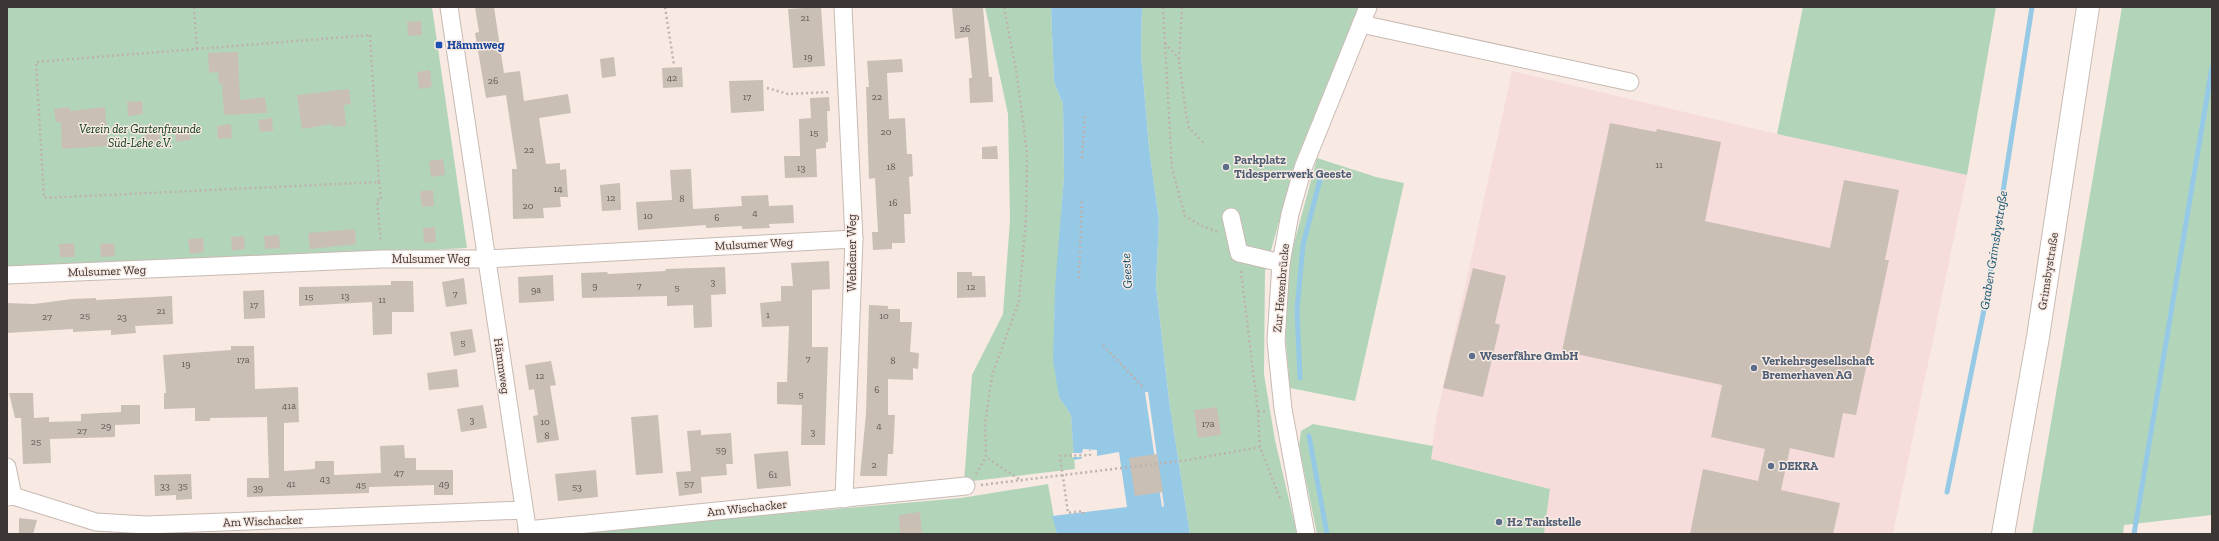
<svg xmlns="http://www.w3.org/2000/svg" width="2219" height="541" viewBox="0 0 2219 541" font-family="'Zilla Slab',serif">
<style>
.industrial{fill:#f7dcdc}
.green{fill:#b2d5ba}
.water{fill:#96c9e6;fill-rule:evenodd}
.pier{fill:#f8eae3}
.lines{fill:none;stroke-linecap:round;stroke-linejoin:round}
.stream{stroke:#96c9e6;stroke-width:5}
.building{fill:#c9bfb5}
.minor-casing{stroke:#c7bab3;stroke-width:19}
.highway-casing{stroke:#c7bab3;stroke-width:24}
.path{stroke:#bdb2ad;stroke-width:2.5;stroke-dasharray:2 3;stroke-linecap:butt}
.minor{stroke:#fff;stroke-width:17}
.highway{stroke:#fff;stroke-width:22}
.transit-dot{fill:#1a4fb4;stroke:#f8eae3;stroke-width:1.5}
.service-dot{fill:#5c6f8a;stroke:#f8eae3;stroke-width:1.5}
.labels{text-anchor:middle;stroke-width:3;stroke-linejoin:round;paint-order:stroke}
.number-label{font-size:10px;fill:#5f5854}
.transit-label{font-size:12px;font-weight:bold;fill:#164399;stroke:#f8eae3;text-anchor:start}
.park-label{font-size:12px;font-style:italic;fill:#003616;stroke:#f8eae3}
.service-label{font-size:12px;font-weight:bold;fill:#4e5e75;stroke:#f8eae3;text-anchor:start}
.street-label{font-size:12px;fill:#3c3634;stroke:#f8eae3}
.water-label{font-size:13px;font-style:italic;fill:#10526e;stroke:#f8eae3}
</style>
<rect width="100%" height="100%" fill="#f8eae3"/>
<polygon class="industrial" points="1512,71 1777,134 1967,175 1893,534 1544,534 1550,489 1430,459 1436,419"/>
<g class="green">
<polygon points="7,7 432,7 467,248 7,272"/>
<polygon points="985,7 1051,7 1054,82 1063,104 1064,176 1054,320 1059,397 1071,415 1075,469 964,482 972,375 1003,314 1010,220 1008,114"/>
<polygon points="1142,7 1359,7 1296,160 1265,272 1264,374 1275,440 1297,534 1190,534 1169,400 1156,285 1159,220 1149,148 1141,53"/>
<polygon points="1803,7 1996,7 1967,175 1777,134"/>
<polygon points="2122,7 2212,7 2212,515 2124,525 2123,534 2032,534"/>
<polygon points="1317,158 1376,177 1404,183 1355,401 1290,388 1285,331 1288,266"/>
<polygon points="1313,424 1433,446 1431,459 1550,489 1544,534 1317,534 1299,446 1301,431"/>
<polygon points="1048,484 1057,534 553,534 961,498"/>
</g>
<path class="water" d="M1051 7H1142L1141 53 1149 148 1159 220 1156 285 1169 400 1190 534H1057L1052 516 1127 507 1119 452 1074 460 1071 415 1059 397 1053 360 1055 288 1064 176 1063 104 1054 82ZM1145 392H1148L1164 506 1162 507Z"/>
<polygon class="pier" points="1083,449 1097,450 1097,458 1086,460 1082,459 1082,457 1072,457 1072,453 1082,453"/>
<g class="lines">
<g class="stream">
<polyline points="1300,378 1297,310 1303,245 1322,172"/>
<polyline points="1309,436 1327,534"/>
<polyline points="1947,492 1986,300 2032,7"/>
<polyline points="2134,534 2212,67"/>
</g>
</g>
<g class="building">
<polygon points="475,7 494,7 504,73 520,71 524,101 568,94 571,113 539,118 546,164 560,163 560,170 566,169 568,197 560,197 561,207 543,208 544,218 513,219 512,169 517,169 506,95 486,98 475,33 479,32"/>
<polygon points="821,7 825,66 793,68 788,9"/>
<polygon points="952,7 983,7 989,77 992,77 993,102 970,103 969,78 972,78 968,37 955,39"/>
<polygon points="421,21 422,35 408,36 407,22"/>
<polygon points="238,52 240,100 265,97 267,113 224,115 222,83 219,84 218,72 209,73 208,53"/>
<polygon points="614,57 616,76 602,78 600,59"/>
<polygon points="902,59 903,72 887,73 889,119 905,118 907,154 912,154 913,176 909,177 911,214 904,214 905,243 892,243 892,249 873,250 872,232 878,232 875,178 869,179 866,87 869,87 867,61"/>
<polygon points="682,67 683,87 663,88 662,68"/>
<polygon points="430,70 432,87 419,89 417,72"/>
<polygon points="763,80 764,111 731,113 729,81"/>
<polygon points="349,89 351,104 344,105 346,126 333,127 332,124 302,129 297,95"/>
<polygon points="829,97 830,111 827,111 828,142 826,142 826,148 816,149 817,177 785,178 784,156 800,156 799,119 811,118 810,98"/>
<polygon points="142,101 143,114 128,116 127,102"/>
<polygon points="70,107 70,111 105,107 108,146 62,149 61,122 56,122 54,109"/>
<polygon points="272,118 273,131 260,132 258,120"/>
<polygon points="1610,123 1656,132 1657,129 1721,142 1705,221 1830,248 1844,180 1899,190 1885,260 1889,260 1856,415 1843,413 1834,458 1790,448 1781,490 1840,503 1833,534 1690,534 1703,469 1758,481 1765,449 1711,437 1722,385 1562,351"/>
<polygon points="231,124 232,138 218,139 217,126"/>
<polygon points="190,126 191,140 176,142 175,128"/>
<polygon points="159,128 160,142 146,143 144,130"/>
<polygon points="997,146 998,159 982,159 982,147"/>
<polygon points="443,159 445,175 431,177 429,161"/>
<polygon points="691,169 693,209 742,206 741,196 768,195 769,206 793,205 794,223 769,224 770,228 742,229 742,226 706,228 706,225 638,230 636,202 672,200 670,170"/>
<polygon points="620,183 621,210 602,211 600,185"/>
<polygon points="433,190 434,206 422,207 420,191"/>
<polygon points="435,227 436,242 424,243 423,228"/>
<polygon points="355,229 356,244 310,249 308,233"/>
<polygon points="279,235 280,248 265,249 264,236"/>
<polygon points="244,236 245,249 232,251 231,237"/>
<polygon points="203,238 204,252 190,254 188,239"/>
<polygon points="74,243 75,257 60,257 59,244"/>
<polygon points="114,243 115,256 101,257 100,244"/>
<polygon points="829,261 830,289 812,290 812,347 828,347 825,445 801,445 802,405 777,404 777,382 787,382 789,326 762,327 760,303 781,301 781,286 793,286 791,263"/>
<polygon points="725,267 726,294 711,295 712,327 694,328 693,305 667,306 667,296 582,298 581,273 607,272 608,274 666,271 665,269"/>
<polygon points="1473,268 1506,276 1495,323 1500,325 1483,397 1443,388"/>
<polygon points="957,272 972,272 972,276 985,276 986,297 957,298"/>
<polygon points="553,275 554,301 519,303 518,277"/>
<polygon points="464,278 467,304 446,307 442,282"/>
<polygon points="391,281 413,281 414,312 392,312 392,334 373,335 372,302 299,306 299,287 391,285"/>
<polygon points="264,290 265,318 244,319 243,291"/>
<polygon points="172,296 173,324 135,326 136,333 111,335 111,330 73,332 73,329 7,333 7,303 34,304 72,299 96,298 96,300"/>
<polygon points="869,305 888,306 888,309 900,309 900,322 912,322 910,352 919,353 918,369 913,368 913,380 888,379 888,415 895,415 893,454 888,454 887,476 860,476 866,414"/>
<polygon points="472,329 476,352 454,356 450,332"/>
<polygon points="231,346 254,346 255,389 298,387 299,422 284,423 284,471 315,469 315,461 334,461 334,475 381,473 380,446 404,445 405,458 416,458 416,470 453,470 453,495 434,495 434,485 369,487 369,493 247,497 247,478 269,478 267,417 210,418 210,421 195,421 195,408 164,409 164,393 166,393 163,355 231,350"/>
<polygon points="551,361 556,385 550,386 559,440 537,443 533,416 538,415 534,389 529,390 525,365"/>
<polygon points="457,369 459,387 429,390 427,373"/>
<polygon points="9,393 33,393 34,418 49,417 49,422 81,421 81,414 121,412 121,405 140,405 140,424 115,425 115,437 50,439 51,463 23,464 21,418 15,418"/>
<polygon points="483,405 487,428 461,432 457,409"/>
<polygon points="1217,407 1221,435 1198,438 1194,410"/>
<polygon points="658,415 663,473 636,475 631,417"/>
<polygon points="701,430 701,435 731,433 733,464 726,464 727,475 701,477 702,493 679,496 676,472 691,471 687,431"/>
<polygon points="788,451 791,486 757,489 754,454"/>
<polygon points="1157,454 1163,492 1135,496 1129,458"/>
<polygon points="596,470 598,497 558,501 555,474"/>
<polygon points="191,474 192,499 176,500 176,495 155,496 154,475"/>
<polygon points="920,512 922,533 900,534 899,515"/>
<polygon points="19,518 37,520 33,534 19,534"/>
</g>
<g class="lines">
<g class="minor-casing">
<g id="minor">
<polyline points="449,7 528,534"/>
<polyline points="843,7 854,239 844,499"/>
<polyline points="1361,24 1630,82"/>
<polyline points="1231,217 1239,253 1281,263"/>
<polyline points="7,275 382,259 486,259 854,239"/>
<polyline points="7,467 13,496"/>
<polyline points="7,497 13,496 96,522 146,525 524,510"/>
<polyline points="527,530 966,486"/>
<polyline points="1306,534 1283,409 1276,341 1281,263 1290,214 1303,168 1368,7"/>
</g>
</g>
<g class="highway-casing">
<polyline id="highway" points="2003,534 2038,337 2088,7"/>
</g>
<g class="path">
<polyline points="194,7 197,50"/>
<polyline points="665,7 674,65"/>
<polyline points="1004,7 1017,76 1027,153 1026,217 1019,301 992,375 985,424 986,457 1022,481"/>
<polyline points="1163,7 1172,169 1185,216 1202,226 1218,232"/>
<polyline points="1182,7 1179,59 1186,114 1189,128 1204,143"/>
<polygon points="370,35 379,182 44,198 36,62"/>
<polyline points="1165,43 1179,59"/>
<polyline points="767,88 788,94 831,92"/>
<polyline points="1082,158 1085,116"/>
<polyline points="379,182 381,200 377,200 381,243"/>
<polyline points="1241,271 1258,412 1260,447 1281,501"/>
<polyline points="1079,278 1082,198"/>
<polyline points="1103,345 1143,387"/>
<polyline points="1258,412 1268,411"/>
<polyline points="976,474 986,457"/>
<polyline points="981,485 1188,460 1260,447"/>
<polyline points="1083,514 1083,511 1068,513 1060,456 1090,455 1090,450"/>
</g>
<use href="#minor" class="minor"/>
<use href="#highway" class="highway"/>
</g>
<rect class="transit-dot" x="435" y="41" width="8" height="8" rx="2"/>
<g class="service-dot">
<circle cx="1226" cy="167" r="4"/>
<circle cx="1472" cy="356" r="4"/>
<circle cx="1754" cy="368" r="4"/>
<circle cx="1771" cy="466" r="4"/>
<circle cx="1499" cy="522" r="4"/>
</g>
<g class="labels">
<g class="number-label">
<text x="805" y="21">21</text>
<text x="965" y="32">26</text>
<text x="808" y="60">19</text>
<text x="672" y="81">42</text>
<text x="493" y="84">26</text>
<text x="747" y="100">17</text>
<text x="877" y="100">22</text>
<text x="886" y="135">20</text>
<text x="814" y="136">15</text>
<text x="529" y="153">22</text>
<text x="1659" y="168">11</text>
<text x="891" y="170">18</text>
<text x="801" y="171">13</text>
<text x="558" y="192">14</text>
<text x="611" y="201">12</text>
<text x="682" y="202">8</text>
<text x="893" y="206">16</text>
<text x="528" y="209">20</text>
<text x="755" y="216">4</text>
<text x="648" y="219">10</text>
<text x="717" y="221">6</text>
<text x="713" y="285">3</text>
<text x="595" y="289">9</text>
<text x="639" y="289">7</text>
<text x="971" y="290">12</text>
<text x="677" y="291">5</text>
<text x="536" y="293">9a</text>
<text x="455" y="297">7</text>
<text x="345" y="299">13</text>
<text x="309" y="300">15</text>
<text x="382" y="303">11</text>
<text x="254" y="308">17</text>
<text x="161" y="314">21</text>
<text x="768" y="318">1</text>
<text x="85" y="319">25</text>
<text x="884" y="319">10</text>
<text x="47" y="320">27</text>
<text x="122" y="320">23</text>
<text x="463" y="346">5</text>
<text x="808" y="362">7</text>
<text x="243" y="363">17a</text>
<text x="893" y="364">8</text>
<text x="186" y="367">19</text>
<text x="540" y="379">12</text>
<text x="877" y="393">6</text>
<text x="801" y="398">5</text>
<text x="289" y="409">41a</text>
<text x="472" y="423">3</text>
<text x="545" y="425">10</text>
<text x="1208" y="427">17a</text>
<text x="106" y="429">29</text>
<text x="879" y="429">4</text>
<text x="82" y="434">27</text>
<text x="813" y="435">3</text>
<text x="547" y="439">8</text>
<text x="36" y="445">25</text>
<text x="721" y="453">59</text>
<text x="874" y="468">2</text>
<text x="399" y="476">47</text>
<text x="773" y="478">61</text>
<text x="325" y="482">43</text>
<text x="291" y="487">41</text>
<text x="444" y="487">49</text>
<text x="689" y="487">57</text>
<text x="361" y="488">45</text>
<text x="165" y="489">33</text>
<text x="183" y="489">35</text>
<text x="577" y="490">53</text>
<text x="258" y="491">39</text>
</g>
<g class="transit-label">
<text x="447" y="49">Hämmweg</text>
</g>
<g class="park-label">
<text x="140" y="133">Verein der Gartenfreunde<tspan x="140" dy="14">Süd-Lehe e.V.</tspan></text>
</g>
<g class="service-label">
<text x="1234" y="164">Parkplatz<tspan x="1234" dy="14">Tidesperrwerk Geeste</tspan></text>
<text x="1480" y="360">Weserfähre GmbH</text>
<text x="1762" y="365">Verkehrsgesellschaft<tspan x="1762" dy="14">Bremerhaven AG</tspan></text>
<text x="1779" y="470">DEKRA</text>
<text x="1507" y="526">H2 Tankstelle</text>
</g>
<g class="street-label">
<text transform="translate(754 244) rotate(-3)" y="4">Mulsumer Weg</text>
<text transform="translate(852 253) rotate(-90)" y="4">Wehdener Weg</text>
<text x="431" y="263">Mulsumer Weg</text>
<text transform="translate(107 271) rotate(-2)" y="4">Mulsumer Weg</text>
<text transform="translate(2048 271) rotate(-81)" y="4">Grimsbystraße</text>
<text transform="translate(1281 288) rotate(-85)" y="4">Zur Hexenbrücke</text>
<text transform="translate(502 366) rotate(82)" y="4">Hämmweg</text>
<text transform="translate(747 508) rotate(-6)" y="4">Am Wischacker</text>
<text transform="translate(263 521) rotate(-2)" y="4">Am Wischacker</text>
</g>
<g class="water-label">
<text transform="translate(1993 250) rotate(-81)" y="5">Graben Grimsbystraße</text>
<text transform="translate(1126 271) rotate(-93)" y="5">Geeste</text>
</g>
</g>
<rect width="2219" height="541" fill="none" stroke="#3c3634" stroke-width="16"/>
</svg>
